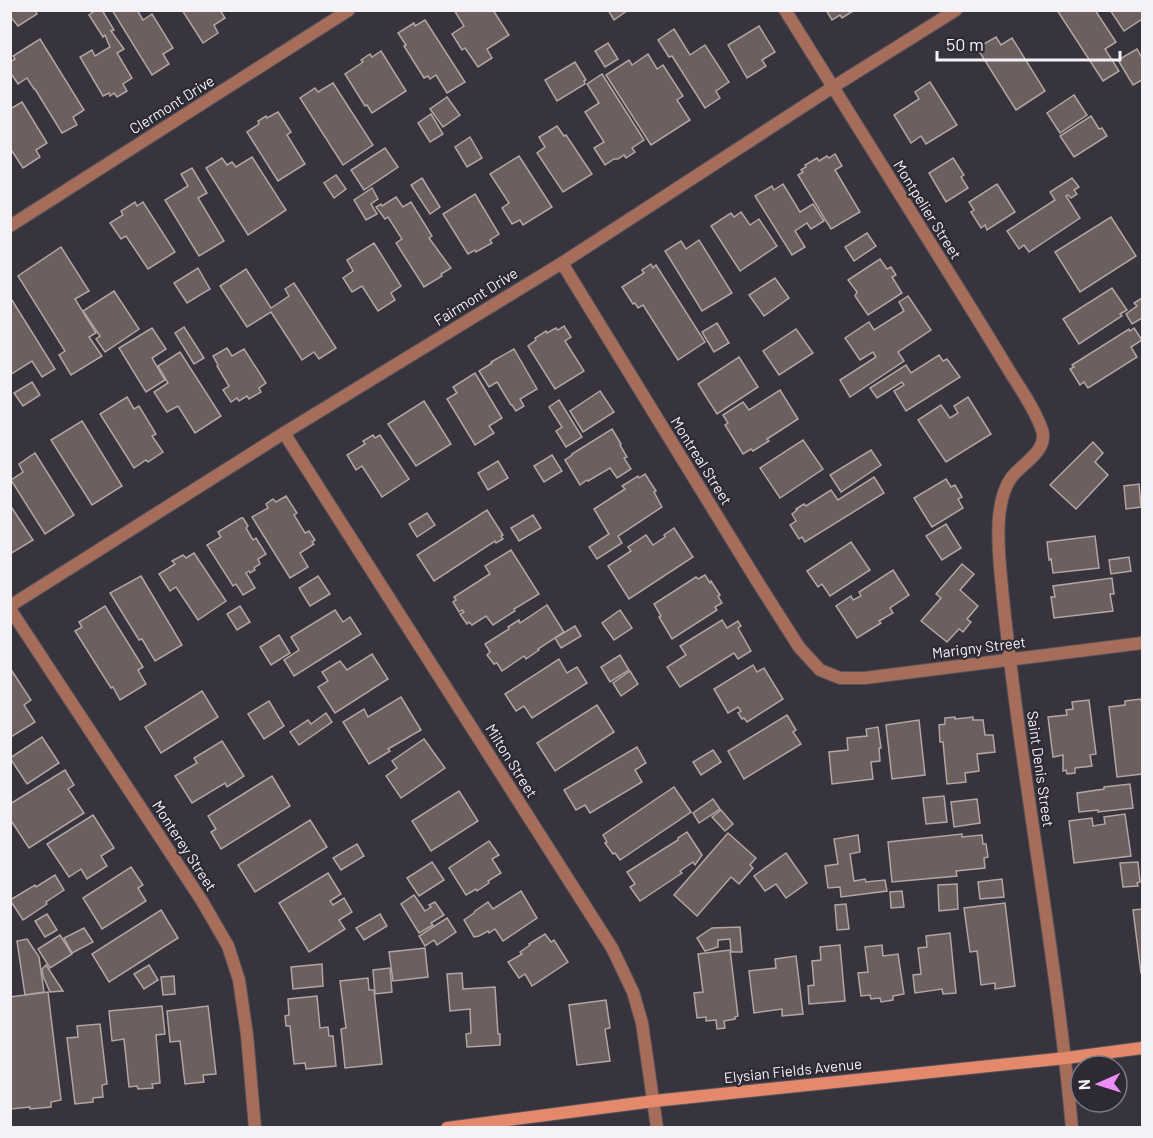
<svg xmlns="http://www.w3.org/2000/svg" width="1153" height="1138" viewBox="0 0 1153 1138" font-family="Barlow,sans-serif">
<style>
.building{fill:#6c605e;stroke:#b2a5a3;stroke-width:1.5}
.lines{fill:none;stroke-linecap:round;stroke-linejoin:round}
.minor-casing{stroke:#56525b;stroke-width:14}
.secondary-casing{stroke:#56525b;stroke-width:14}
.minor{stroke:#a66d5a;stroke-width:12}
.secondary{stroke:#e4896c;stroke-width:12}
.labels{text-anchor:middle;stroke-width:4.5;stroke-linejoin:round;paint-order:stroke}
.street-label{font-size:15px;fill:#f4f1f7;stroke:#2e2a33}
</style>
<rect width="100%" height="100%" fill="#38343d"/>
<g class="building">
<polygon points="10,10 35,10 37,14 18,26 10,16"/>
<polygon points="96,10 102,10 114,30 111,31 124,49 117,53 132,78 123,84 127,91 117,97 114,93 110,96 109,93 103,96 80,57 92,50 95,56 110,47 105,35 103,37 89,15"/>
<polygon points="112,10 137,10 143,20 152,14 173,48 163,54 169,64 152,75"/>
<polygon points="182,10 220,10 225,18 214,25 218,33 203,43"/>
<polygon points="454,10 493,10 509,35 487,49 492,58 478,67 465,48 462,50 452,34 464,26"/>
<polygon points="608,10 628,10 614,20"/>
<polygon points="826,10 853,10 853,11 842,18 840,15 832,20"/>
<polygon points="1057,10 1095,10 1116,42 1105,49 1119,71 1103,81"/>
<polygon points="1110,10 1142,10 1142,19 1124,31"/>
<polygon points="425,20 465,82 447,93 436,75 430,79 428,76 424,78 404,46 406,45 398,33 414,23 415,26"/>
<polygon points="759,26 775,52 762,60 766,66 747,78 728,45"/>
<polygon points="674,29 690,55 705,45 729,82 716,91 720,98 705,108 672,56 669,57 658,40"/>
<polygon points="996,37 1001,45 1012,38 1045,91 1016,110 977,48"/>
<polygon points="40,39 84,110 73,117 77,125 62,133 35,89 34,89 27,78 18,84 10,72 10,62 15,59 13,56"/>
<polygon points="608,43 618,59 605,67 595,51"/>
<polygon points="1137,49 1142,58 1142,80 1133,85 1118,60"/>
<polygon points="381,51 406,91 372,113 367,105 365,106 345,74 363,62 361,60 370,54 372,57"/>
<polygon points="648,54 657,69 663,65 683,96 677,100 690,120 651,145 606,75 629,60 632,65"/>
<polygon points="575,62 586,80 584,81 585,84 557,101 545,80"/>
<polygon points="602,74 644,140 632,148 635,152 626,158 624,155 618,159 614,159 605,165 594,148 604,142 585,112 599,103 587,84"/>
<polygon points="930,82 957,125 926,144 921,136 911,143 894,115 919,99 915,92"/>
<polygon points="333,83 373,145 343,165 300,98 315,88 318,92"/>
<polygon points="1074,95 1087,115 1060,133 1047,113"/>
<polygon points="447,97 460,115 443,127 430,109"/>
<polygon points="22,102 47,143 36,150 40,157 23,168 10,148 10,106 12,108"/>
<polygon points="278,112 291,132 287,135 305,164 278,181 247,132 259,124 258,121 266,116 267,118"/>
<polygon points="431,114 443,134 430,142 418,123"/>
<polygon points="1091,116 1099,129 1102,128 1107,136 1074,157 1060,136"/>
<polygon points="557,126 564,136 566,135 592,174 563,192 537,153 545,147 539,137"/>
<polygon points="470,137 482,158 467,167 455,147"/>
<polygon points="385,148 398,167 364,190 351,170"/>
<polygon points="835,154 842,166 835,170 860,212 831,229 798,175 803,172 801,170 806,167 805,165 817,158 819,161 827,156 829,158"/>
<polygon points="519,156 552,207 523,225 520,220 512,224 502,208 509,203 490,174"/>
<polygon points="252,157 286,210 248,235 206,168 222,158 227,165 232,162 236,167"/>
<polygon points="953,158 964,175 961,177 968,188 946,202 929,173"/>
<polygon points="192,168 207,193 198,198 224,241 199,256 165,200 188,186 181,174"/>
<polygon points="336,175 346,189 334,198 324,183"/>
<polygon points="422,178 440,207 430,214 411,185"/>
<polygon points="1072,178 1079,187 1074,190 1077,194 1071,198 1068,195 1066,196 1080,218 1029,252 1024,245 1019,249 1007,231 1055,200 1050,192"/>
<polygon points="783,184 800,212 813,204 824,221 811,229 807,223 795,231 805,247 792,255 755,196 772,186 774,190"/>
<polygon points="997,184 1015,212 987,230 985,225 981,228 971,212 974,210 969,202"/>
<polygon points="372,188 378,199 371,204 377,214 366,220 354,200"/>
<polygon points="475,194 499,234 490,240 492,243 476,252 475,250 468,254 443,214"/>
<polygon points="396,197 403,207 411,202 432,236 429,238 451,268 441,274 442,276 424,287 396,243 402,239 388,217 385,219 376,207 381,204 382,206"/>
<polygon points="135,202 137,206 143,202 175,252 148,269 126,236 121,239 110,223 123,215 121,211"/>
<polygon points="741,212 750,225 759,219 777,246 740,271 711,226 731,213 734,217"/>
<polygon points="1111,217 1136,256 1080,292 1055,252"/>
<polygon points="867,233 876,246 854,261 845,247"/>
<polygon points="699,240 732,293 702,311 665,251 681,241 686,249"/>
<polygon points="374,243 401,286 391,293 395,300 378,311 362,286 352,292 343,278 353,271 347,260"/>
<polygon points="61,247 89,291 75,299 96,333 89,337 102,356 71,375 59,355 65,351 18,276"/>
<polygon points="880,259 887,269 891,267 896,275 892,277 902,293 868,315 855,296 857,292 848,280"/>
<polygon points="651,264 653,268 656,265 705,342 678,360 643,305 638,308 635,303 633,304 622,287 644,273 642,270"/>
<polygon points="198,268 210,289 187,303 174,283"/>
<polygon points="246,269 271,308 289,296 285,289 294,283 336,348 319,359 314,352 302,360 271,312 247,327 220,286"/>
<polygon points="775,278 789,298 764,316 749,295"/>
<polygon points="1112,288 1127,310 1120,314 1122,316 1079,344 1063,319"/>
<polygon points="114,291 139,329 105,352 96,339 100,336 83,311"/>
<polygon points="908,296 931,330 898,352 904,361 850,397 840,380 876,357 873,352 860,360 845,338 869,322 874,330 904,311 899,302"/>
<polygon points="10,297 55,369 42,377 32,361 10,375"/>
<polygon points="1142,298 1142,318 1132,324 1126,314 1137,306 1134,303"/>
<polygon points="717,323 729,343 714,352 702,332"/>
<polygon points="564,326 571,337 565,341 584,371 555,389 528,346 536,340 535,338 546,331 547,333 556,328 558,330"/>
<polygon points="184,327 204,358 194,364 175,333"/>
<polygon points="152,328 166,349 152,358 165,380 146,392 119,348"/>
<polygon points="1134,328 1142,340 1131,347 1137,357 1088,388 1084,382 1080,385 1070,369 1074,367 1072,365 1129,329 1130,331"/>
<polygon points="796,329 813,353 779,375 763,351"/>
<polygon points="227,348 232,356 244,349 266,383 259,388 261,392 249,399 247,396 239,401 237,398 231,402 223,390 229,386 217,366 218,365 213,356"/>
<polygon points="514,349 537,389 520,399 524,406 516,411 512,405 511,405 497,382 489,387 479,371 492,363 491,362"/>
<polygon points="180,352 221,416 195,433 178,406 167,412 154,392 168,383 158,366"/>
<polygon points="939,355 943,361 947,359 960,377 906,411 894,391 904,385 902,382 877,398 870,388 906,365 911,373"/>
<polygon points="739,357 758,387 717,414 698,384"/>
<polygon points="475,373 502,418 489,426 494,433 475,445 447,399 457,393 453,387"/>
<polygon points="32,382 40,395 23,406 14,393"/>
<polygon points="780,390 798,419 767,439 769,441 753,451 751,449 743,454 725,425 728,423 723,415 743,402 749,410"/>
<polygon points="600,391 614,412 583,432 570,411"/>
<polygon points="127,397 134,409 139,406 156,434 152,436 163,452 148,462 146,460 134,468 100,414"/>
<polygon points="968,397 991,434 946,462 918,420 941,405 950,418 958,413 954,406"/>
<polygon points="559,400 582,437 566,447 556,431 562,427 549,407"/>
<polygon points="424,401 451,444 416,466 388,424"/>
<polygon points="82,421 122,486 92,505 51,440"/>
<polygon points="612,429 621,444 620,445 627,457 624,458 631,469 617,478 610,468 588,481 587,480 580,485 565,460 572,455 572,454"/>
<polygon points="373,435 375,438 380,435 409,479 382,497 362,466 356,470 347,455 365,444 363,441"/>
<polygon points="803,440 823,469 780,498 760,468"/>
<polygon points="1093,442 1103,453 1095,462 1108,475 1076,509 1050,485"/>
<polygon points="871,450 881,465 841,492 830,475"/>
<polygon points="35,453 74,515 45,534 11,480 23,472 19,464"/>
<polygon points="552,455 562,471 544,482 534,466"/>
<polygon points="498,461 508,478 488,490 478,473"/>
<polygon points="645,474 656,491 654,492 662,507 618,536 622,543 597,559 589,547 609,534 594,509 625,489 622,486 638,476 639,478"/>
<polygon points="874,477 884,493 805,542 802,537 799,539 790,525 796,521 792,514 797,510 796,509 804,504 806,506 831,490 838,500"/>
<polygon points="946,479 951,487 955,485 962,497 958,499 963,508 932,527 914,498"/>
<polygon points="1139,484 1141,507 1126,509 1124,486"/>
<polygon points="286,496 297,513 294,515 305,533 309,531 315,540 312,542 314,544 300,553 308,567 290,578 252,517 268,508 266,504 273,499 276,502"/>
<polygon points="10,505 33,540 10,554"/>
<polygon points="487,510 503,535 501,536 503,539 496,543 495,541 434,581 417,555"/>
<polygon points="427,513 435,525 417,537 409,524"/>
<polygon points="533,515 541,528 519,541 511,528"/>
<polygon points="241,518 243,518 248,526 246,528 253,540 256,538 266,554 258,559 260,564 254,568 255,570 250,573 249,571 246,573 255,588 243,595 236,584 233,586 207,545 221,537 218,532"/>
<polygon points="946,524 961,548 942,560 926,536"/>
<polygon points="674,528 693,557 629,599 608,566 631,551 628,547 646,535 653,545 665,537 664,535"/>
<polygon points="1095,536 1099,568 1053,573 1051,559 1049,560 1047,542"/>
<polygon points="851,542 870,570 830,596 822,584 818,587 807,571"/>
<polygon points="511,550 539,594 514,609 515,611 493,625 486,616 472,625 469,622 467,624 460,614 464,612 462,610 459,612 453,602 456,600 454,597 490,574 485,566"/>
<polygon points="194,553 226,601 198,620 176,587 170,591 159,574 175,564 172,561 183,555 186,558"/>
<polygon points="1129,557 1131,571 1111,574 1109,560"/>
<polygon points="962,564 974,574 960,590 978,606 967,619 971,622 963,632 959,629 947,642 921,621 941,598 936,594"/>
<polygon points="893,570 909,595 890,608 893,613 879,621 881,623 857,638 836,606 851,596 853,600 861,596 859,592"/>
<polygon points="705,575 710,583 711,581 720,595 718,596 722,603 715,607 717,610 672,639 659,617 661,616 654,604 696,577 698,579"/>
<polygon points="141,576 182,645 155,661 142,639 139,640 110,593"/>
<polygon points="318,576 330,594 310,606 299,588"/>
<polygon points="1112,578 1114,594 1110,594 1113,611 1054,618 1051,597 1055,597 1053,586"/>
<polygon points="547,605 564,632 538,649 539,650 526,659 524,656 502,671 497,663 494,664 487,655 490,652 485,644 509,629 508,627 519,620 520,623"/>
<polygon points="105,606 143,667 138,670 146,684 120,700 113,687 111,688 75,631 82,627 79,622"/>
<polygon points="240,606 250,622 237,630 227,614"/>
<polygon points="335,610 343,622 350,617 361,634 294,676 284,660 299,650 291,637"/>
<polygon points="620,610 632,628 614,640 602,623"/>
<polygon points="722,620 727,628 738,621 741,626 738,628 751,651 738,659 734,653 680,687 667,667 686,655 680,646"/>
<polygon points="575,626 581,636 561,648 555,638"/>
<polygon points="279,635 290,653 271,665 260,647"/>
<polygon points="372,654 388,679 335,713 318,687 328,681 322,672 340,661 347,670"/>
<polygon points="620,655 629,670 610,682 601,667"/>
<polygon points="559,659 567,673 577,667 587,683 532,718 524,706 516,711 505,694"/>
<polygon points="753,665 757,672 764,668 783,699 747,722 744,718 742,719 738,713 741,711 738,707 728,713 714,689"/>
<polygon points="10,668 31,700 24,705 35,722 11,737"/>
<polygon points="630,671 638,684 621,696 613,683"/>
<polygon points="202,691 218,717 161,753 145,727"/>
<polygon points="401,697 421,730 388,749 390,751 369,764 343,722 364,709 368,717"/>
<polygon points="1141,699 1142,704 1142,774 1117,777 1109,707 1125,705 1125,701"/>
<polygon points="1089,700 1096,754 1090,755 1092,766 1075,768 1075,773 1067,774 1066,770 1063,771 1063,755 1053,757 1048,717 1067,715 1066,710 1073,709 1072,702"/>
<polygon points="269,701 284,726 264,739 248,714"/>
<polygon points="597,705 614,732 555,771 537,743"/>
<polygon points="326,713 332,722 299,745 290,732 308,720 311,724"/>
<polygon points="787,715 796,730 793,732 801,744 744,779 728,751"/>
<polygon points="955,717 955,719 973,717 973,720 983,720 985,735 993,735 995,752 977,754 979,771 965,773 966,782 947,784 943,742 940,742 939,725 945,724 945,718"/>
<polygon points="919,720 925,775 892,779 886,725"/>
<polygon points="878,727 881,748 879,748 880,761 871,762 873,779 832,784 829,752 848,750 847,738 867,736 866,729"/>
<polygon points="42,737 59,763 27,784 10,758"/>
<polygon points="424,739 445,768 401,798 386,776 397,768 392,761"/>
<polygon points="222,741 244,776 227,787 225,783 192,803 175,776 197,763 194,758"/>
<polygon points="637,747 646,763 635,770 642,782 590,813 585,805 576,810 564,790"/>
<polygon points="713,750 721,762 701,775 693,762"/>
<polygon points="65,770 74,785 68,789 84,813 29,848 10,819 10,804"/>
<polygon points="272,776 290,806 221,849 211,832 216,829 208,816"/>
<polygon points="1130,784 1133,808 1098,812 1098,810 1079,812 1077,793 1104,789 1104,787"/>
<polygon points="674,787 691,812 620,860 615,853 613,854 605,843 607,842 603,835"/>
<polygon points="459,791 478,821 431,851 412,821"/>
<polygon points="944,796 947,822 926,824 923,798"/>
<polygon points="713,799 720,809 699,823 693,813"/>
<polygon points="977,799 980,823 954,827 951,802"/>
<polygon points="721,810 733,824 725,831 712,817"/>
<polygon points="1125,814 1131,856 1074,863 1069,821 1092,818 1093,826 1105,824 1104,817"/>
<polygon points="93,815 114,848 101,856 107,866 87,879 81,869 69,877 47,844"/>
<polygon points="310,820 327,847 255,892 238,865"/>
<polygon points="687,832 702,855 695,865 693,862 680,871 682,873 640,901 630,887 635,884 627,872 678,840 678,838"/>
<polygon points="728,833 756,858 750,865 753,868 739,884 731,877 697,916 674,895"/>
<polygon points="962,834 962,837 982,835 983,844 986,844 988,857 984,858 985,868 956,871 957,876 892,882 888,842"/>
<polygon points="858,835 860,852 850,854 854,881 865,879 866,882 885,880 887,891 841,897 840,887 828,888 825,866 838,864 834,839"/>
<polygon points="489,841 499,855 492,859 501,873 488,881 489,883 477,891 476,889 466,895 449,868"/>
<polygon points="357,844 364,856 341,870 333,858"/>
<polygon points="786,853 807,883 786,898 776,884 765,891 754,876"/>
<polygon points="432,862 444,880 419,896 407,878"/>
<polygon points="1138,862 1140,882 1137,883 1138,886 1123,887 1120,863"/>
<polygon points="131,867 143,885 138,888 146,901 102,929 83,898"/>
<polygon points="328,873 341,894 330,901 333,905 344,898 352,912 339,920 345,929 309,952 279,903"/>
<polygon points="55,875 64,890 46,902 47,904 23,920 10,900 35,885 36,887"/>
<polygon points="1002,879 1004,897 980,899 978,882"/>
<polygon points="957,884 958,909 939,911 938,885"/>
<polygon points="521,891 537,918 503,941 495,929 489,933 488,931 479,936 474,937 464,920 474,913 475,911 488,902 493,909"/>
<polygon points="902,891 904,907 891,908 890,892"/>
<polygon points="414,895 425,911 431,907 429,905 435,902 444,915 431,923 433,925 419,933 401,904"/>
<polygon points="1005,903 1015,986 995,989 995,983 981,985 977,951 970,952 964,908"/>
<polygon points="846,904 849,929 837,930 835,905"/>
<polygon points="1142,909 1142,973 1141,973 1133,910"/>
<polygon points="161,910 178,938 109,982 92,954"/>
<polygon points="47,914 57,930 45,937 35,921"/>
<polygon points="380,914 387,926 364,940 356,928"/>
<polygon points="447,918 456,932 437,945 434,940 425,946 419,936"/>
<polygon points="740,927 742,952 731,952 730,939 718,940 718,947 705,951 697,938 712,928"/>
<polygon points="84,928 93,942 72,953 64,938"/>
<polygon points="950,933 956,993 943,994 942,989 915,993 913,975 921,974 918,948 927,947 926,936"/>
<polygon points="545,934 551,942 554,940 568,962 532,986 525,974 519,978 508,962 522,954 520,952 530,945 529,944"/>
<polygon points="60,935 72,954 50,968 38,949"/>
<polygon points="27,939 39,957 44,992 25,995 17,941"/>
<polygon points="840,945 845,1001 809,1004 808,986 814,985 812,961 821,960 820,947"/>
<polygon points="882,945 883,956 898,954 904,994 893,996 893,1000 881,1002 880,998 871,999 870,995 861,996 858,973 868,972 865,947"/>
<polygon points="425,948 428,977 393,981 389,952"/>
<polygon points="730,950 738,1016 735,1017 735,1019 724,1021 725,1028 717,1029 716,1020 706,1021 706,1017 697,1018 694,993 703,992 698,954"/>
<polygon points="796,956 803,1014 782,1016 782,1009 754,1013 749,971 776,968 775,959"/>
<polygon points="322,964 323,986 293,989 291,967"/>
<polygon points="46,965 63,991 50,992 43,976 42,969"/>
<polygon points="149,965 158,980 144,989 134,974"/>
<polygon points="390,968 392,992 375,994 373,970"/>
<polygon points="462,973 463,989 495,987 498,1034 500,1034 500,1045 467,1047 466,1034 471,1033 470,1009 450,1011 447,974"/>
<polygon points="174,976 175,994 163,995 161,977"/>
<polygon points="368,978 369,990 374,990 382,1064 345,1068 341,1029 346,1028 340,981"/>
<polygon points="48,992 61,1100 51,1102 51,1107 30,1109 30,1107 11,1109 10,997"/>
<polygon points="317,996 320,1028 328,1027 329,1036 333,1036 336,1066 306,1069 305,1063 294,1064 290,1026 286,1026 285,1016 289,1015 288,999"/>
<polygon points="606,1000 610,1028 605,1029 610,1061 577,1065 569,1005"/>
<polygon points="162,1006 165,1034 156,1035 160,1083 152,1084 153,1088 138,1089 137,1086 129,1087 124,1039 112,1041 109,1011"/>
<polygon points="208,1006 216,1074 203,1075 204,1082 185,1084 180,1041 170,1042 167,1011"/>
<polygon points="100,1024 107,1084 102,1085 103,1097 93,1098 93,1102 75,1104 67,1038 78,1037 77,1026"/>
</g>
<g class="lines">
<g class="minor-casing">
<g id="minor">
<path d="M785 10C843 103 901 196 959 289 976 316 993 344 1010 372 1021 390 1035 409 1042 430 1049 451 1021 464 1011 478 995 501 998 541 1000 567 1017 755 1055 940 1072 1128"/>
<polyline points="10,226 349,10"/>
<polyline points="562,263 757,581 799,647 820,670 840,678 865,678 1142,643"/>
<polyline points="284,433 612,948 633,992 642,1023 657,1128"/>
<polyline points="10,606 284,433 562,263 833,87 956,10"/>
<polyline points="10,609 202,901 228,946 239,980 247,1035 255,1128"/>
</g>
</g>
<g class="secondary-casing">
<polyline id="secondary" points="447,1128 654,1101 1066,1058 1142,1048"/>
</g>
<use href="#minor" class="minor"/>
<use href="#secondary" class="secondary"/>
</g>
<g class="labels">
<g class="street-label">
<text transform="translate(172 105) rotate(-32)" y="5">Clermont Drive</text>
<text transform="translate(927 210) rotate(58)" y="5">Montpelier Street</text>
<text transform="translate(476 297) rotate(-32)" y="5">Fairmont Drive</text>
<text transform="translate(701 461) rotate(58)" y="5">Montreal Street</text>
<text transform="translate(979 648) rotate(-7)" y="5">Marigny Street</text>
<text transform="translate(511 761) rotate(58)" y="5">Milton Street</text>
<text transform="translate(1040 769) rotate(82)" y="5">Saint Denis Street</text>
<text transform="translate(184 846) rotate(57)" y="5">Monterey Street</text>
<text transform="translate(793 1071) rotate(-6)" y="5">Elysian Fields Avenue</text>
</g>
</g>
<rect width="1153" height="1138" fill="none" stroke="#f4f1f7" stroke-width="24"/>
<g transform="translate(1099 1084) rotate(267)"><circle r="28" fill="#2e2a33" stroke="#7d7a81" stroke-width="1.5"/>
<path d="M0-4.5L10 22L0 15L-10 22Z" fill="#ed8cfa"/>
<text y="-9" font-size="16" font-weight="bold" text-anchor="middle" fill="#f4f1f7">N</text>
</g>
<path d="M937 51v9h183v-9" fill="none" stroke="#f4f1f7" stroke-width="3"/>
<text x="946" y="51" font-size="18" fill="#f4f1f7" stroke="#2e2a33" stroke-width="4.5" paint-order="stroke">50 m</text>
</svg>
